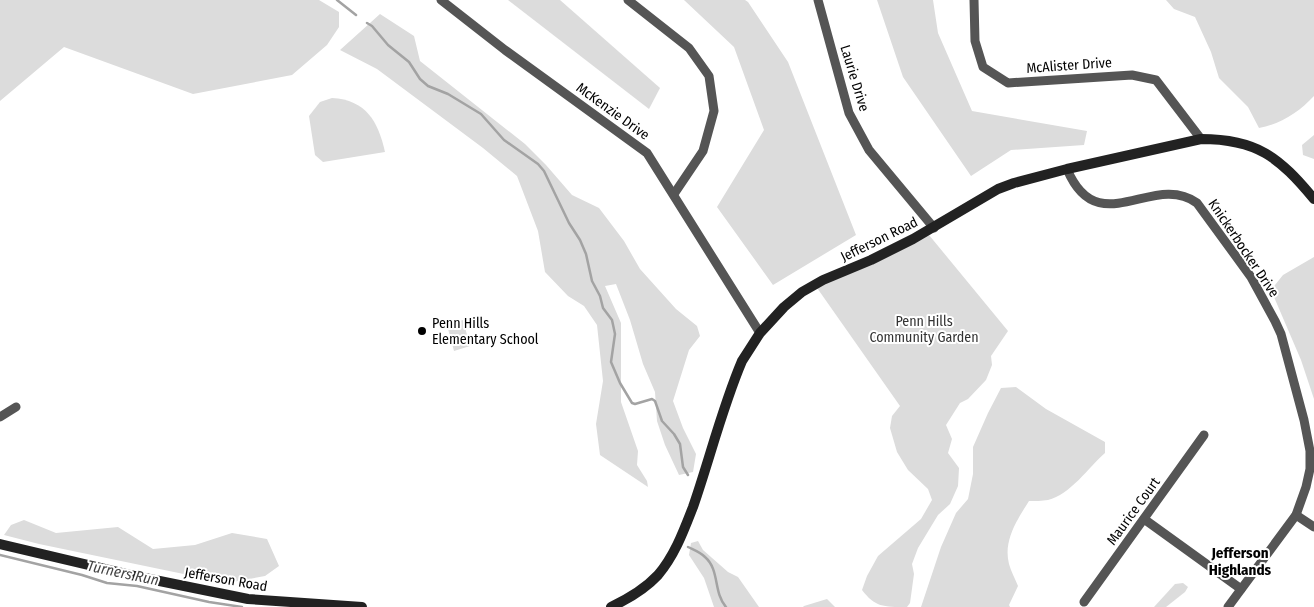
<svg xmlns="http://www.w3.org/2000/svg" width="1314" height="607" viewBox="0 0 1314 607" font-family="'Fira Sans Condensed',sans-serif">
<style>
.green{fill:#dcdcdc}
.lines{fill:none;stroke-linecap:round;stroke-linejoin:round}
.stream{stroke:#a3a3a3;stroke-width:2.5}
.street{stroke:#555;stroke-width:9}
.secondary{stroke:#222;stroke-width:10}
.poi-dot{fill:#000;stroke:#fff;stroke-width:2}
.labels{text-anchor:middle;stroke-width:4;stroke-linejoin:round;paint-order:stroke}
.street-label{font-size:14px;fill:#000;stroke:#fff}
.park-label{font-size:14px;fill:#333;stroke:#fff}
.poi-label{font-size:14px;fill:#000;stroke:#fff;text-anchor:start}
.neighbourhood-label{font-size:15px;font-weight:bold;fill:#000;stroke:#fff}
.water-label{font-size:15px;font-style:italic;fill:#444;stroke:#fff}
</style>
<rect width="100%" height="100%" fill="#fff"/>
<g class="green">
<polygon points="0,0 319,0 339,12 339,27 327,45 292,75 193,94 64,47 0,101"/>
<polygon points="508,0 560,0 660,88 649,109"/>
<polygon points="684,0 745,0 748,2 788,62 856,235 773,285 717,207 764,130 734,47"/>
<polygon points="877,0 933,0 938,33 972,111 1087,131 1084,145 1011,150 971,176 903,77"/>
<path d="M1166 0H1314V96C1299 112 1281 124 1259 128L1248 107 1219 78 1211 52 1195 17 1174 9Z"/>
<polygon points="380,14 414,36 420,61 525,144 546,165 572,195 599,208 624,241 640,269 676,309 697,326 700,336 689,350 673,401 683,428 696,454 693,472 679,475 665,445 657,421 655,392 643,364 630,320 616,284 605,286 621,323 621,402 638,451 637,465 647,481 648,487 600,455 596,424 603,381 597,325 584,306 568,296 545,272 538,231 517,176 483,148 377,69 340,50"/>
<path d="M332 98C366 100 378 121 385 152L323 162 315 155 309 116 320 102Z"/>
<polygon points="1314,135 1314,159 1303,155 1302,145"/>
<path d="M929 235 1008 331 991 356 992 365 986 380 968 399 960 403 946 425 952 439 948 453 959 468 958 486 950 504 938 515 918 548 912 564 914 574 910 603 907 607C883 607 875 607 862 590L867 576 878 556 921 519 932 500 928 489 908 470 897 452 890 428 892 416 900 406 815 285Z"/>
<polygon points="1314,257 1314,399 1301,360 1271,290 1283,275"/>
<polygon points="463,320 470,346 454,351 447,325"/>
<path d="M1016 387 1046 409 1105 442V453C1089 467 1070 495 1048 500 1042 501 1035 501 1029 501 1017 520 1003 541 1009 564 1011 571 1015 579 1018 586L1009 605 1010 607H921L941 547 956 513 968 499 973 474V447L988 413 1001 388Z"/>
<polygon points="24,520 56,533 118,527 153,549 195,545 232,533 267,539 279,566 265,576 227,583 39,544 4,535 11,525"/>
<polygon points="698,541 703,550 728,572 738,577 759,607 714,607 704,578 689,555 691,543"/>
<polygon points="1183,583 1188,587 1185,592 1166,607 1154,607 1175,584"/>
<polygon points="827,599 835,607 803,607 804,606"/>
</g>
<g class="lines">
<g class="stream">
<polyline points="337,0 356,15"/>
<polyline points="367,23 372,26 388,45 409,62 420,79 428,86 448,94 481,114 504,140 538,164 544,171 569,223 580,240 586,254 592,281 600,296 603,308 612,320 615,334 611,362 620,383 632,403 635,404 652,399 655,401 662,421 674,434 680,444 683,467 688,475"/>
<path d="M688 547C694 550 700 552 705 557 720 570 713 592 726 607"/>
<polyline points="0,555 82,575 107,583 137,586 209,602 242,607"/>
</g>
<g class="street">
<polyline points="441,0 505,50 647,153 760,333"/>
<polyline points="628,0 689,48 709,76 714,111 703,151 674,194"/>
<polyline points="818,0 849,113 869,150 934,228"/>
<polyline points="974,0 975,41 983,67 1008,83 1132,75 1156,80 1201,139"/>
<path d="M1067 169C1098 243 1153 171 1197 203L1251 277 1275 321 1281 334 1304 420 1310 451V469L1306 487 1296 515 1228 607"/>
<polyline points="0,417 16,407"/>
<polyline points="1296,515 1314,527"/>
<polyline points="1144,519 1241,589"/>
<polyline points="1084,602 1204,435"/>
</g>
<g class="secondary">
<polyline points="0,544 135,576 248,599 362,607"/>
<path d="M611 607C628 599 645 589 658 575 675 555 684 530 693 507 710 458 722 408 742 361L760 333 784 307 802 292 823 280 871 260 913 239 998 189 1014 183 1067 169 1201 139C1257 139 1279 157 1314 199"/>
</g>
</g>
<circle class="poi-dot" cx="422" cy="331" r="5"/>
<g class="labels">
<g class="street-label">
<text transform="translate(1069 65) rotate(-4)" y="5">McAlister Drive</text>
<text transform="translate(855 78) rotate(73)" y="5">Laurie Drive</text>
<text transform="translate(613 111) rotate(36)" y="5">McKenzie Drive</text>
<text transform="translate(879 239) rotate(-26)" y="5">Jefferson Road</text>
<text transform="translate(1244 248) rotate(56)" y="5">Knickerbocker Drive</text>
<text transform="translate(1133 511) rotate(-54)" y="5">Maurice Court</text>
<text transform="translate(226 579) rotate(10)" y="5">Jefferson Road</text>
</g>
<g class="park-label">
<text x="924" y="326">Penn Hills<tspan x="924" dy="16">Community Garden</tspan></text>
</g>
<g class="poi-label">
<text x="432" y="328">Penn Hills<tspan x="432" dy="16">Elementary School</tspan></text>
</g>
<g class="neighbourhood-label">
<text x="1240" y="558">Jefferson<tspan x="1240" dy="17">Highlands</tspan></text>
</g>
<g class="water-label">
<text transform="translate(123 573) rotate(12)" y="5">Turners Run</text>
</g>
</g>
</svg>
